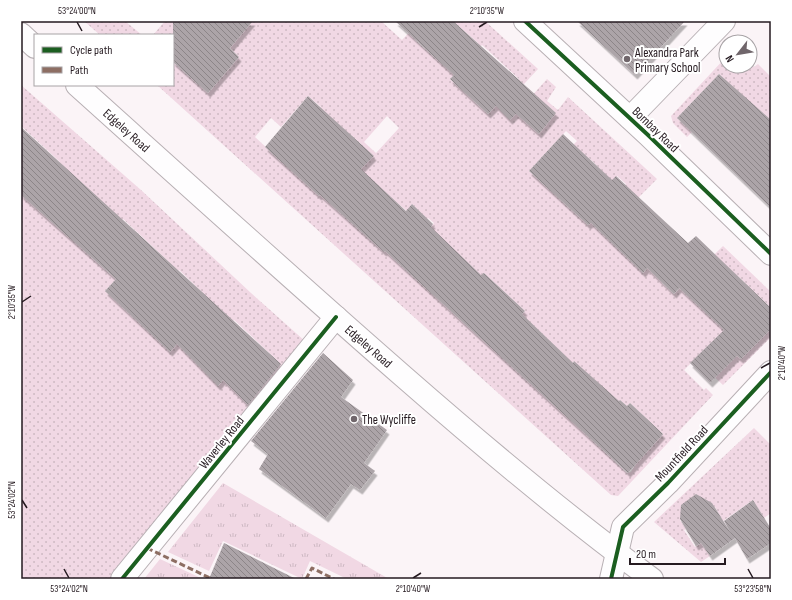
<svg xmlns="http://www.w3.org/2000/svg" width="792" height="600" viewBox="0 0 792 600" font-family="'Sofia Sans Condensed',sans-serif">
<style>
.grass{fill:url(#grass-tufts)}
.park{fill:url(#park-dots);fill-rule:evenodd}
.building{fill:url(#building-back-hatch);filter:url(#shadow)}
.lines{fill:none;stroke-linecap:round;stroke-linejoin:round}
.minor-casing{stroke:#b8b0b4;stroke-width:24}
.secondary-casing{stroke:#b8b0b4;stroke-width:24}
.minor{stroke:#fefdfe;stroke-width:22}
.secondary{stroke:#fefdfe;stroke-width:22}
.quiet{stroke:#8d6e63;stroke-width:3;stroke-dasharray:6 3;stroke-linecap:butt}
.cycleway-casing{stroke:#fff;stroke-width:6}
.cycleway{stroke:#1b5e20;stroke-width:4}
.ticks{fill:none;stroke:#251a20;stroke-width:1.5}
.poi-dot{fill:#70666b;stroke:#fff;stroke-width:1.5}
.labels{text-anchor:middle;stroke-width:4;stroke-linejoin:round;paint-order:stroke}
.poi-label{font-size:13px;fill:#251a20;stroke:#fff;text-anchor:start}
.street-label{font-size:13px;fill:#251a20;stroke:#fff}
.neatline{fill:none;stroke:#251a20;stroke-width:1.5}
.ticks-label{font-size:10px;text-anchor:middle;fill:#251a20}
</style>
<defs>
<pattern id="grass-tufts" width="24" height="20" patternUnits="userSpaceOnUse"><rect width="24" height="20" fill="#f1d8e4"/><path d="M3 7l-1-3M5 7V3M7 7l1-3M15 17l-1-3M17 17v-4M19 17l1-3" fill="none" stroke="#ceb9c3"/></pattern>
<pattern id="park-dots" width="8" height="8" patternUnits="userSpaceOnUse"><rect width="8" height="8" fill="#f1d8e4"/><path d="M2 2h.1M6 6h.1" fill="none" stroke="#ceb9c3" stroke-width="1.8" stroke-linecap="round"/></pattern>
<pattern id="building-back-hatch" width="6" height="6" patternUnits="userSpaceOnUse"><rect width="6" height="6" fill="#aca4a8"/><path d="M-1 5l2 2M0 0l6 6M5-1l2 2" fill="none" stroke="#8c8588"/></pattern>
<filter id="shadow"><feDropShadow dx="2.5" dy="4.5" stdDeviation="0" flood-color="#0004"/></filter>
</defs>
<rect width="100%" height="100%" fill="#fbf4f7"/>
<g class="grass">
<polygon points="223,483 389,579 347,579 310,561 302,579 223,541 209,571 168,552"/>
<polygon points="160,559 203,579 144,579"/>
</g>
<g class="park">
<polygon points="84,21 125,21 142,35 100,35"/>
<polygon points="165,21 187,21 173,35 153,35"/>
<path d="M249 21H381L402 40 420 21H432L415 40 451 72 478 43 453 21H485L538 69 500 110 510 120 547 79 556 87 547 101 558 110 568 97 657 179 627 209 643 273 667 248 662 283 674 294 723 246 771 292V308L738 276 722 292 727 345 741 359 771 329V337L723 385 695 359 684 370 704 390 706 388 713 395 618 496 611 495 157 85H173V62L208 93 239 57 230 48 251 23ZM482 45 519 79 488 114 450 79ZM308 96 321 107 318 111 341 146 351 135 361 144 356 149 358 151 319 196 255 137 271 118 281 127ZM387 116 399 128 376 153 364 142ZM566 131 577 141 570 148C588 154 601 167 609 184L617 176 626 184 588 225 529 171ZM389 196 407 211 412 204 419 211 384 252ZM428 218 434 223 428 230 473 268 442 303 393 258ZM484 273 525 311 492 348 451 311ZM574 361 564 414 544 396ZM620 400 627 406 630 403 663 434 635 465 631 472 627 473 588 436Z"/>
<polygon points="726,57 726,66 750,66 750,64 754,67 758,64 771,77 771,124 719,74 677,118 692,132 687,137 673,123 671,116"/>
<path d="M21 85 141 190 251 293 306 342 111 579H21V194L28 200 60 162 21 126ZM123 219 169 262 127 310 105 291 116 279 91 257ZM179 270 225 314 180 340 161 291ZM234 320 279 362 223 380 218 386 201 359Z"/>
<polygon points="754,428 771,445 771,513 764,518 753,500 723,521 715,507 685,517 680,520 686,529 684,530 695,547 701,543 710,556 701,562 654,522"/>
</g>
<g class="building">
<polygon points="173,21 253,21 230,48 239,57 208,93 173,62"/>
<polygon points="395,21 453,21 556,113 539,134 516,114 510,120 496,106 488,114 450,79 454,75"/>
<polygon points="577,21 685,21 635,75"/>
<polygon points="719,74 771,120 771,208 677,118"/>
<polygon points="308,96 374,156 361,169 406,211 412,204 433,224 431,227 481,275 484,273 525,311 522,314 573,363 574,361 619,401 620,400 627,406 630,403 663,434 628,473 385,251 384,252 320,195 319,196 265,147"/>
<polygon points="21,127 281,364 248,405 223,380 218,386 177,344 170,352 105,291 116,279 21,195"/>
<polygon points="563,134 612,180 616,176 688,243 696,236 771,308 771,329 741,359 737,356 710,383 690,363 724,330 679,288 674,294 647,268 643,273 591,223 588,225 529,171"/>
<polygon points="323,353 353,380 341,397 387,430 364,463 375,471 360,490 351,484 326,518 259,469 268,454 251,441"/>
<polygon points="696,494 712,503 732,535 724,521 753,500 771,529 771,543 747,559 735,538 710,556 701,543 696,546 680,519 681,505"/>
<polygon points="224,543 296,579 209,579"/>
</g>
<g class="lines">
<g class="minor-casing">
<g id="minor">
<polyline points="525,21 648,135 771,254"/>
<polyline points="630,118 724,21"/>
<polyline points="122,579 336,317"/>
<polyline points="611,579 623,527 668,483 771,372"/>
</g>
</g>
<g class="secondary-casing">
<g id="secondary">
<polyline points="21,34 35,47"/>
<path d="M77 85C186 183 294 281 404 377 484 447 566 516 652 579"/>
</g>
</g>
<use href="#minor" class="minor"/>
<use href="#secondary" class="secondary"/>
<g class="quiet">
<polyline points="147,548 210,578"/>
<polyline points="306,579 312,568 334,579"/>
</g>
<g class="cycleway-casing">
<g id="cycleway">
<polyline points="525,21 648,135 771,254"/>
<polyline points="122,579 336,317"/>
<polyline points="611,579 623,527 668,483 771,372"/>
</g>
</g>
<use href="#cycleway" class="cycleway"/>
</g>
<path class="ticks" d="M77 22 82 31M479 27 487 22M22 302 31 296M761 368 770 363M22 500 27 508M64 569 69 578M748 569 753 578M413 578 421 573"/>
<g class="poi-dot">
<circle cx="627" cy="59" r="4"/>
<circle cx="354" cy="419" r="4"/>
</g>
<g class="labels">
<g class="poi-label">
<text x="635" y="57">Alexandra Park<tspan x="635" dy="15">Primary School</tspan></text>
<text x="362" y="424">The Wycliffe</text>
</g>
<g class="street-label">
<text transform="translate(656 129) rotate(44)" y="5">Bombay Road</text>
<text transform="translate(127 130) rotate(42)" y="5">Edgeley Road</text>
<text transform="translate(369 346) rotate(41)" y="5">Edgeley Road</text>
<text transform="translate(221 442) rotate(-51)" y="5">Waverley Road</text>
<text transform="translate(681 453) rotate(-47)" y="5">Mountfield Road</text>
</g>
</g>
<rect width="792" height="600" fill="none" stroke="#ffffff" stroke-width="44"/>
<rect x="34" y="34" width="140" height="52" fill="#ffffff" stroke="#a8a3a6"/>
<rect x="42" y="47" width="20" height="6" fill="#1b5e20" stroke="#a8a3a6"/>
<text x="70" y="54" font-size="12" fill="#251a20">Cycle path</text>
<rect x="42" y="67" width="20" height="6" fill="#8d6e63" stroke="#a8a3a6"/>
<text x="70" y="74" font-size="12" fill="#251a20">Path</text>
<g transform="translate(738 54) rotate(239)"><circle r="19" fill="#ffffff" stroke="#a8a3a6"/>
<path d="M0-3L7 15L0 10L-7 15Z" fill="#70666b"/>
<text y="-6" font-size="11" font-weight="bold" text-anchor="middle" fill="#251a20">N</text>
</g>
<path d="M630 558v6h95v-6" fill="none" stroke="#251a20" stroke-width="2"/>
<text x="636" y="558" font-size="12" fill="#251a20" stroke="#ffffff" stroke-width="3" paint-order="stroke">20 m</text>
<rect x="22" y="22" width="748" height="556" class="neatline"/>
<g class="ticks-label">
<text x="77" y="14">53°24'00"N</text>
<text x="487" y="14">2°10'35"W</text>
<text transform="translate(11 302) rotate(-90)" y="4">2°10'35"W</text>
<text transform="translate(781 363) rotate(-90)" y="4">2°10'40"W</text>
<text transform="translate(11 500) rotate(-90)" y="4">53°24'02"N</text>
<text x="69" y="592">53°24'02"N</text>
<text x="413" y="592">2°10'40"W</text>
<text x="753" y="592">53°23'58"N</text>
</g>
</svg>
